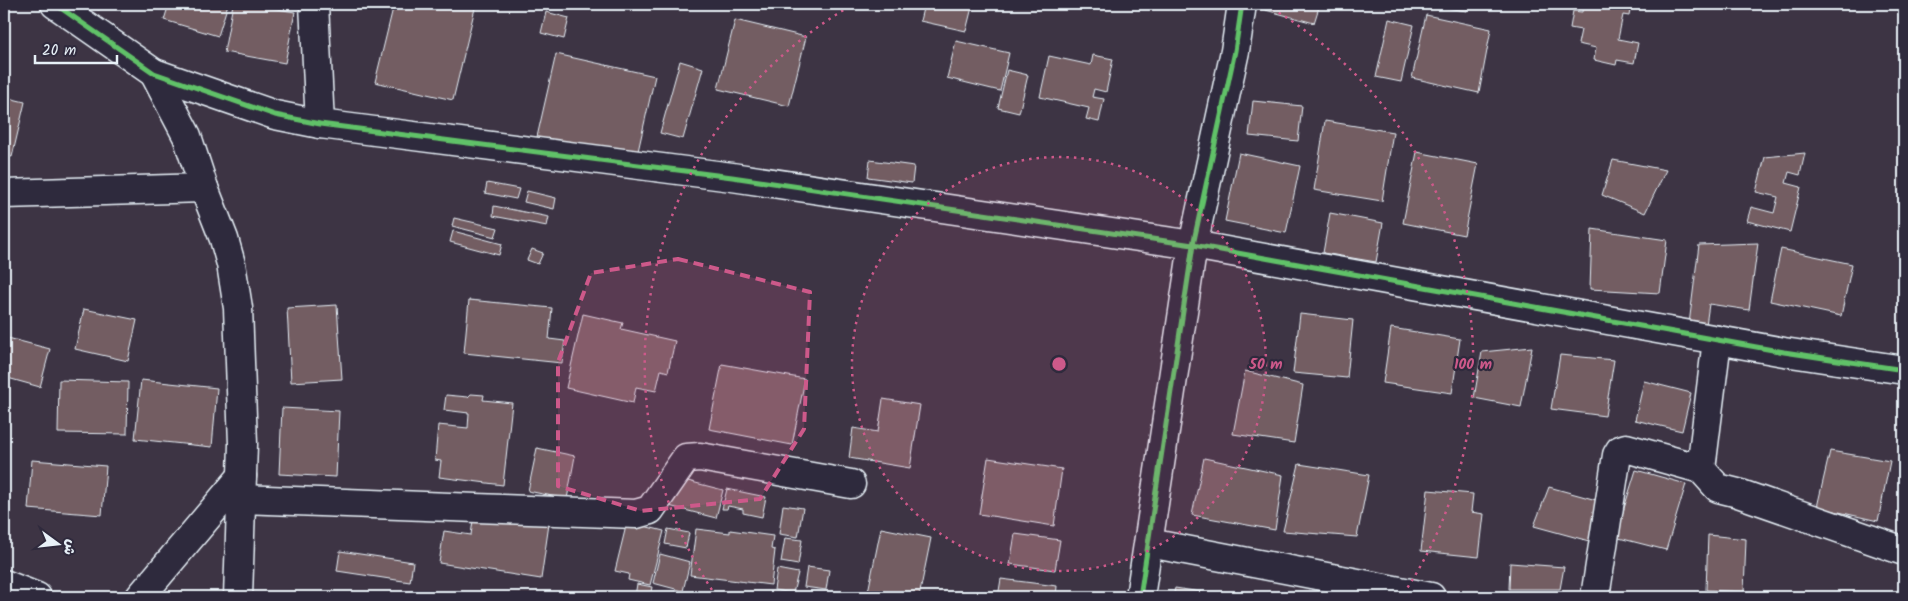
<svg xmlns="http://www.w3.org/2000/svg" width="1908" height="601" viewBox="0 0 1908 601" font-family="Kalam,'Playpen Sans Arabic',sans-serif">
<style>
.building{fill:#735d62;stroke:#e8f1f8}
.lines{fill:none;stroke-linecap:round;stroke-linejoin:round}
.street-casing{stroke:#e8f1f8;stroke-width:31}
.street{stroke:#2f2a3d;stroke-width:28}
.cycleway-casing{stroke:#2f2a3d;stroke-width:8}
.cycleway{stroke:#61c268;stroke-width:5}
.marked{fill:#cd598a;fill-opacity:0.2;stroke:#cd598a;stroke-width:4;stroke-dasharray:10 6;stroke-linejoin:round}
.ring{fill:none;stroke:#cd598a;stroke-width:2.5;stroke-dasharray:2.5 5}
.centre{fill:#cd598a;stroke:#2f2a3d;stroke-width:2.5}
.ring-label{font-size:15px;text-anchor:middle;font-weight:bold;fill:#cd598a;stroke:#2f2a3d;stroke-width:4.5;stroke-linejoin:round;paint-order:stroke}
</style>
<rect width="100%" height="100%" fill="#3d3444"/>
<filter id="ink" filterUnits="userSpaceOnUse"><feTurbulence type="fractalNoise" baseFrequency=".02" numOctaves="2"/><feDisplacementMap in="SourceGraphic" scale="10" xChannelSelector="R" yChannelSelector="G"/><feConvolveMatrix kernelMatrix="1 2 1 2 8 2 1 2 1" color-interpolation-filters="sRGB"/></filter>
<g filter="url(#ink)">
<g class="building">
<polygon points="90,4 103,4 99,10"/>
<polygon points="169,4 228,4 218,36 164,20"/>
<polygon points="233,4 248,4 295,12 285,63 224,52"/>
<polygon points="394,4 476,4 453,100 375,82"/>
<polygon points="924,4 957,4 972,7 966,31 920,21"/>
<polygon points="1259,4 1320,4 1314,23 1258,8"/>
<polygon points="1416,4 1468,4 1467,11"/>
<polygon points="1583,4 1631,4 1629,16 1623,15 1618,39 1638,43 1634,63 1617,60 1616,65 1594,60 1596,48 1578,44 1581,30 1570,28 1573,11 1582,12"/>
<polygon points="546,12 569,18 564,39 541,33"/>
<polygon points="1426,15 1491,29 1479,93 1412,78"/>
<polygon points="1389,19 1414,25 1401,82 1376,77"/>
<polygon points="735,20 806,37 789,106 718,89"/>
<polygon points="956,41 1009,53 1000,91 947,78"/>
<polygon points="556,54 655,76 636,160 537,137"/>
<polygon points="1093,55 1113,59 1106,92 1094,89 1092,97 1104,99 1099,122 1086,119 1089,108 1040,97 1049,56 1091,65"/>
<polygon points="680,61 703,68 683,139 660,133"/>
<polygon points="1007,70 1028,75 1019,113 998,108"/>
<polygon points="4,97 25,102 12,157 4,155"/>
<polygon points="1253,101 1302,106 1298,141 1249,136"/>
<polygon points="1325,121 1393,132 1382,201 1314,190"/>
<polygon points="1417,152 1478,164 1464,235 1403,223"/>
<polygon points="1239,153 1300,166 1286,233 1225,221"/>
<polygon points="1805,153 1800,175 1789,172 1786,183 1801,187 1790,232 1747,221 1751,207 1774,213 1778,197 1756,192 1765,157"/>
<polygon points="870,160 914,166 912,183 868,177"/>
<polygon points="1613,160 1666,170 1645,213 1602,195"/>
<polygon points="487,183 519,189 516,199 485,193"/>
<polygon points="527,191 556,198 554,209 524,202"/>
<polygon points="494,206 549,217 547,226 493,216"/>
<polygon points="1330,213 1383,223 1376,262 1323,253"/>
<polygon points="454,218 498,228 495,237 452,226"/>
<polygon points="1592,229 1667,240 1660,293 1590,289"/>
<polygon points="453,231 502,244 499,255 450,242"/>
<polygon points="1758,243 1749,310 1709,304 1706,325 1689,324 1699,245"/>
<polygon points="532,249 543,253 538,264 527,260"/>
<polygon points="1781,249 1852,264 1841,316 1770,301"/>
<polygon points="469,300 552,308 549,339 565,341 562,363 464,353"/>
<polygon points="337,305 342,379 291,382 287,308"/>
<polygon points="84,309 137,320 128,361 75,349"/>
<polygon points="583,314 623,323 621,329 675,341 668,372 661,370 656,391 636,387 633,403 566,388"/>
<polygon points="1300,314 1353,320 1347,378 1293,373"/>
<polygon points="1391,328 1460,339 1452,393 1383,383"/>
<polygon points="4,337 50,349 40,387 4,377"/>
<polygon points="1532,347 1521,407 1474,398 1482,352"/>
<polygon points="1560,355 1614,360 1605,416 1551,409"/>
<polygon points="722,364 805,379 792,445 709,429"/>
<polygon points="1245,371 1303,385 1294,443 1233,434"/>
<polygon points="59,380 128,382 127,434 58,433"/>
<polygon points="141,380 217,388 212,447 135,439"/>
<polygon points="1644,381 1691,393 1682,431 1635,420"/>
<polygon points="471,394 484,395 483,400 512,403 503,485 439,477 441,461 435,460 438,425 468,428 469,413 444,410 446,395 468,397"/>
<polygon points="883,399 920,405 910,468 849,458 853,428 878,432"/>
<polygon points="282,408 339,411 336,477 279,474"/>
<polygon points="537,448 575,456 567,499 528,491"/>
<polygon points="1830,451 1890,461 1878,521 1817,507"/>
<polygon points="988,458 1062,469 1054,526 979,514"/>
<polygon points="1204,458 1283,475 1275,530 1192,515"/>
<polygon points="32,460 106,466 102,515 28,509"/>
<polygon points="1299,464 1369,475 1357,537 1283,531"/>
<polygon points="1636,470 1686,484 1666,550 1615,537"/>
<polygon points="676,478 723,490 716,518 669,506"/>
<polygon points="1549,487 1600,501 1589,541 1534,526"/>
<polygon points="727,489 766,497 762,517 743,513 743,509 728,506 727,509 722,509"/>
<polygon points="1428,490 1473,494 1471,512 1484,514 1479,557 1421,551"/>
<polygon points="783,505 803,508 798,537 779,534"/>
<polygon points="474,513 549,524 541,579 439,563 444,531 471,535"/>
<polygon points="627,522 664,531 650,585 628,580 629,574 615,571"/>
<polygon points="881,528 931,538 919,597 867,597"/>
<polygon points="668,529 689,533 686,548 665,544"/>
<polygon points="696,529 730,533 730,530 773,536 771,549 775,550 771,585 690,575"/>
<polygon points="1015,534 1060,540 1055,570 1010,564"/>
<polygon points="1708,535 1746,539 1744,592 1706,590"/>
<polygon points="785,538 802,540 798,565 781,562"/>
<polygon points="340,551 413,562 410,582 337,571"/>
<polygon points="660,554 690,562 683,591 653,583"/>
<polygon points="1510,563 1564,567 1560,589 1509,589"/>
<polygon points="807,567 829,570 826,590 804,587"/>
<polygon points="777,569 798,573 793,593 774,590"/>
<polygon points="1001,579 1057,586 1056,597 998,597"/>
<polygon points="637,584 652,587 650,597 635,596"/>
<polygon points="1175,588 1233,597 1173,597"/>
</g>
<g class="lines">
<g class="street-casing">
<g id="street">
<polyline points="55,4 154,73 275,115 320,124 732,177 1193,245 1140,597"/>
<polyline points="314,4 320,124"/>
<polyline points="1242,4 1235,51 1193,245 1784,352 1904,370"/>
<polyline points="154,73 187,136 204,188 224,239 231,264 238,308 243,444 238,597"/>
<polyline points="4,194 204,188"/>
<polyline points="1701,469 1718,488 1738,493 1904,551"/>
<polyline points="241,499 636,514 650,510 686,458 700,457 851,484"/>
<polyline points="1149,543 1431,597"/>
<polyline points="4,584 37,597"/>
<polyline points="140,597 242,476"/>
<polyline points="1595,597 1617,455 1620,450 1626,448 1701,469 1717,340"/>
</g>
</g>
<use href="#street" class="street"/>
<g class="cycleway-casing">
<g id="cycleway">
<polyline points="55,4 154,73 275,115 320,124 732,177 1193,245 1140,597"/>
<polyline points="1242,4 1235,51 1193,245 1784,352 1904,370"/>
</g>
</g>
<use href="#cycleway" class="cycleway"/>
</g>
</g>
<path class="marked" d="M678 259 810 292 804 429 760 499 641 511 558 486V362L591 273Z"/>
<circle cx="1059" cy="364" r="207" fill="#cd598a" fill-opacity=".12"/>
<g class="ring">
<circle cx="1059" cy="364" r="207"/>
<path d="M716 596A414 414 0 0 1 852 5M1266 5A414 414 0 0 1 1402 596"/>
</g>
<circle cx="1059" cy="364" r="8" class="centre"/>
<g class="ring-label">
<text x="1266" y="369">50 m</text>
<text x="1473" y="369">100 m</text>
</g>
<rect width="1908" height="601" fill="none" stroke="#2f2a3d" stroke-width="20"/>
<rect x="10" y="10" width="1888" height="581" fill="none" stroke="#e8f1f8" stroke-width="2" filter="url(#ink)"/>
<g transform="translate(58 544) rotate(105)" stroke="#2f2a3d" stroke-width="4" paint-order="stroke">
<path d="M0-4L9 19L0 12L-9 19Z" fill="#e8f1f8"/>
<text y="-8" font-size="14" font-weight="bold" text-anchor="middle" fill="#e8f1f8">ش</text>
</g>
<path d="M35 55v8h82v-8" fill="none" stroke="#e8f1f8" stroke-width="2.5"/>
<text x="42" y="55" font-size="15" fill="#e8f1f8" stroke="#2f2a3d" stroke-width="4" paint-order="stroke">20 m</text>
</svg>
